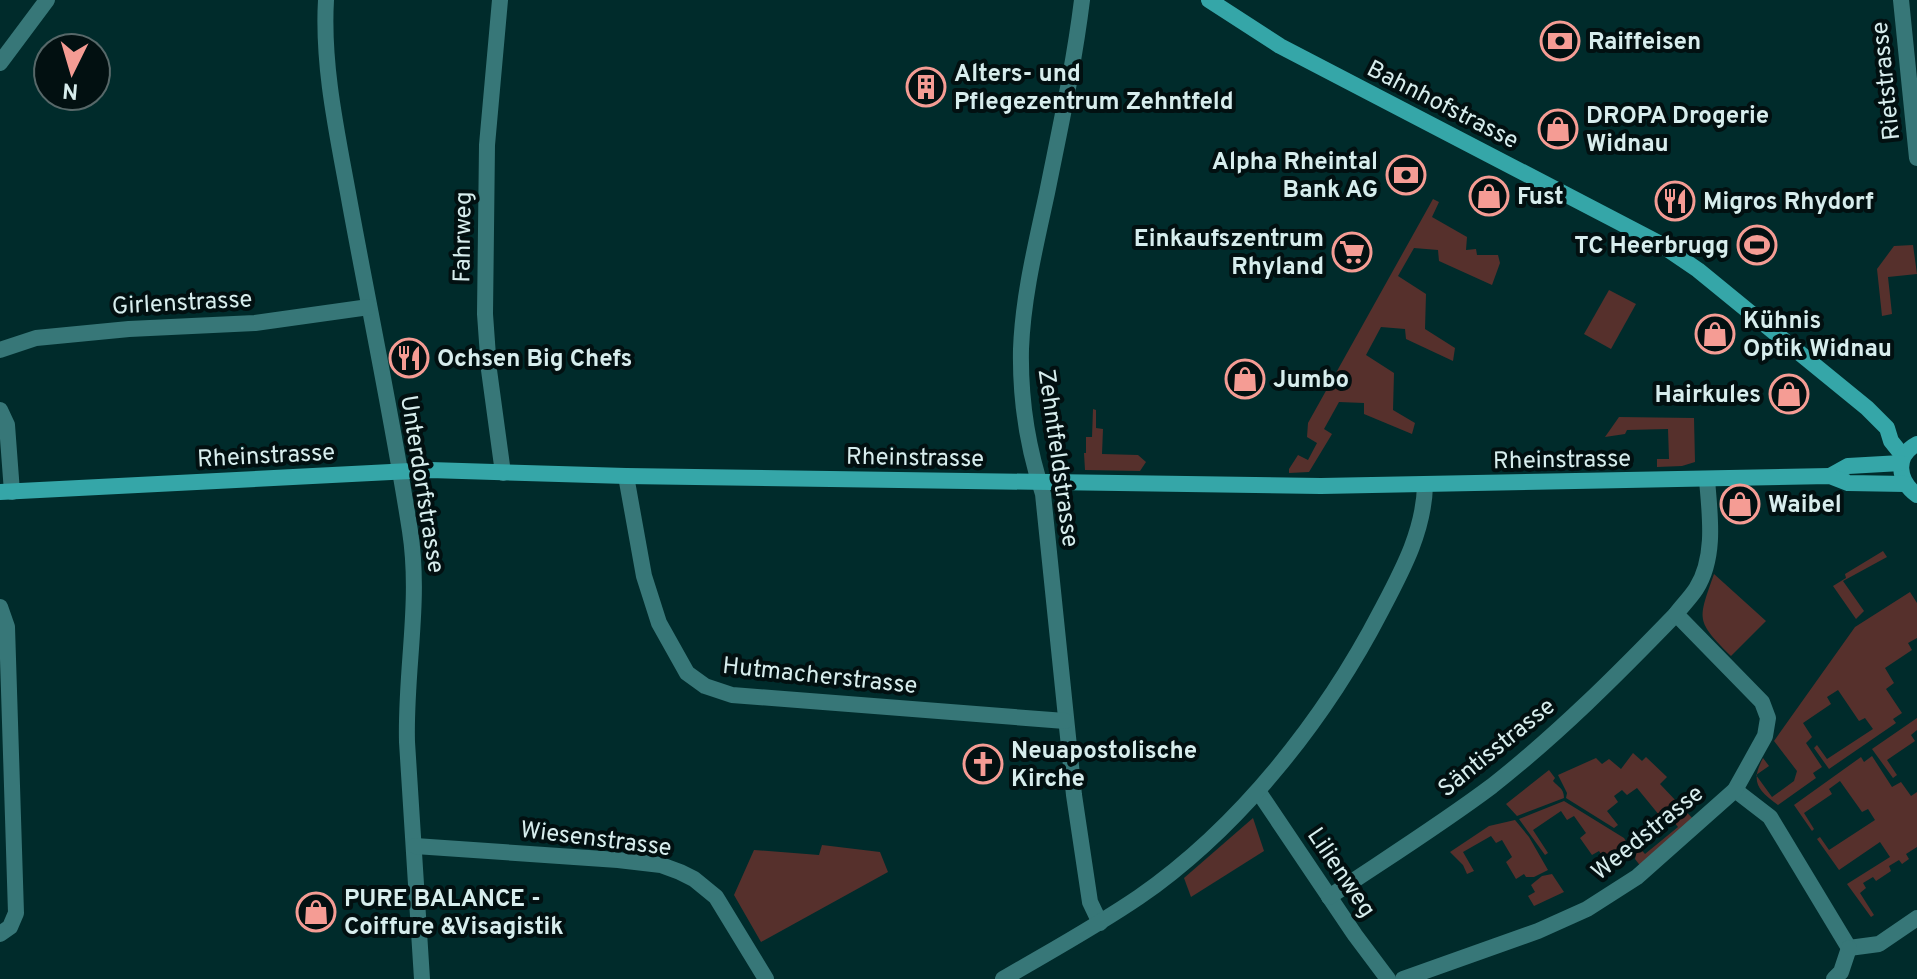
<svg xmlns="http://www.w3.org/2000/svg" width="1917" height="979" viewBox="0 0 1917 979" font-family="Overpass,sans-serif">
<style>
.green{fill:#56302c}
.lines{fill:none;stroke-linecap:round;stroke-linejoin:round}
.street{stroke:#377778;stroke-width:16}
.secondary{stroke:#35a6a8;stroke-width:16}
.labels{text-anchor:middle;stroke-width:8;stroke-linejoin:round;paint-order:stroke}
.poi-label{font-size:24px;font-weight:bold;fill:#d7eded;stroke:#021011;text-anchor:start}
.street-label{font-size:24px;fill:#d7eded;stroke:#021011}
</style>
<rect width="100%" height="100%" fill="#002b2b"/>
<g class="green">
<polygon points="1433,199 1439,202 1432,217 1467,237 1466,250 1476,249 1477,255 1498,255 1500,263 1492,285 1439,261 1438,250 1414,248 1398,276 1426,294 1425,329 1455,348 1453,361 1406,339 1405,329 1381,327 1366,355 1394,373 1393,410 1415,423 1412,434 1364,414 1364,403 1339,402 1324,429 1332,434 1309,472 1289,473 1289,469 1298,455 1308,460 1317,443 1307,437 1308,423"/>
<polygon points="1913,245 1917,274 1888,277 1892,314 1882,316 1877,269 1894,246"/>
<polygon points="1609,290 1636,304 1611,349 1584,334"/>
<polygon points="1093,409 1096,410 1096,428 1103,429 1102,454 1138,455 1146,462 1140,471 1085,470 1084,453 1086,453 1086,437 1092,437"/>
<polygon points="1619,417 1694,418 1695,462 1682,466 1657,467 1657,459 1669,459 1668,429 1627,430 1625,434 1605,437"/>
<polygon points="1883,551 1887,557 1843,581 1864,611 1856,619 1833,586 1846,578 1845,574"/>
<path d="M1714 574 1766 621 1731 656C1695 620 1698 620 1714 574Z"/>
<path d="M1910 592 1917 603V638L1908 643 1912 650 1885 668 1894 683 1886 689 1902 713 1893 719 1896 723 1829 769 1814 748 1817 745 1827 759 1873 729 1865 718 1859 721 1838 690 1827 697 1831 704 1803 723 1812 737 1806 743 1822 767 1813 773 1816 778 1778 805C1756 789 1751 781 1763 758L1769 766 1756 775 1772 797 1794 781 1797 771 1774 741 1855 627Z"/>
<polygon points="1917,718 1917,730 1911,735 1915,741 1887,760 1897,775 1893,778 1872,749"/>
<polygon points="1633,753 1642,761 1646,757 1667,777 1660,784 1695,821 1642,868 1635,859 1637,850 1631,838 1645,854 1678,827 1670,817 1664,821 1637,788 1627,795 1622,790 1614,796 1618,802 1607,811 1618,825 1614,828 1566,798 1567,793 1558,775 1596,758 1602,764 1609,759 1621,769"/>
<polygon points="1872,756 1892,787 1901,782 1911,796 1917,792 1917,847 1906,854 1909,859 1902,864 1899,860 1889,866 1891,871 1876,881 1873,877 1863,883 1866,888 1860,893 1874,915 1871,917 1847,884 1890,857 1880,842 1839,870 1817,839 1820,837 1829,850 1875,820 1868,809 1862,812 1840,781 1829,789 1832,794 1804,813 1814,829 1812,831 1794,805 1861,757 1864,762"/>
<path d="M1549 770 1555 778 1553 781C1558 787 1564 788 1564 798L1517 816 1506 804Z"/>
<polygon points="1564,801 1624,838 1629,846 1619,853 1625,862 1605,874 1601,867 1607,863 1599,851 1592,855 1580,838 1586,833 1574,816 1567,820 1561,811 1533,830 1548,853 1545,855 1519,819"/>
<polygon points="1253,818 1264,851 1191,897 1184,878"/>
<polygon points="1515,820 1529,837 1548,870 1534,877 1526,877 1524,874 1516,879 1506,862 1512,857 1502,840 1496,843 1491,836 1463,852 1474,871 1467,874 1463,865 1450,852 1489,826"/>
<polygon points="822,845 880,852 888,872 761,942 734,895 754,850 819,855"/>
<polygon points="1552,874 1564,892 1534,906 1528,896 1535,892 1531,885 1542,876"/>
</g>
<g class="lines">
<g class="street">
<path d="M326 0C322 68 338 137 350 204 370 313 393 422 410 531 421 602 405 671 407 742L422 979"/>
<polyline points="500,0 487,145 485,314 489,370 503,473"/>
<path d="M1082 0C1074 65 1060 128 1047 193 1036 244 1023 296 1021 349 1020 397 1028 449 1043 494L1074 795 1090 902 1100 923"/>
<polyline points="1901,0 1917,158"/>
<polyline points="0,63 47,0"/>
<polyline points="0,350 36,338 129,329 255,323 369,307"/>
<polyline points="0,410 7,425 12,492"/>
<polyline points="626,476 644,576 659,623 687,673 705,686 732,695 1065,721"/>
<polyline points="0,607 7,627 16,913 10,927 0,934"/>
<polyline points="1735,790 1770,817 1849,948"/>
<polyline points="1258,791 1355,935 1388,979"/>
<polyline points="415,846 618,860 661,865 680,872 694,879 716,897 766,979"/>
<path d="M1329 897C1384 860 1440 825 1492 786 1558 734 1617 675 1676 614"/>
<polyline points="1849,948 1879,944 1917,918"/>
<path d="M1003 979C1049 952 1095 927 1139 897 1240 827 1325 719 1381 611 1402 571 1424 531 1425 485"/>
<path d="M1403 979 1538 931 1587 909 1637 877 1735 790 1765 736 1768 718 1762 702 1676 614C1682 606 1690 598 1696 589 1716 558 1710 515 1707 480"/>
<polyline points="1834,979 1841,972 1849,948"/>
</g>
<g class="secondary">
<polyline points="1209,0 1280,46 1657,242 1698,270 1867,408 1887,428 1891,441 1903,456"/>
<path d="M1917 444C1894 456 1898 481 1917 495"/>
<polyline points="1830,476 1848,466 1901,463"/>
<polyline points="0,492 430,470 626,476 1321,486 1830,476 1848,483 1906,484"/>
</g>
</g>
<defs>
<g id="bank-ring" transform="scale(2)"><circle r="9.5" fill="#021011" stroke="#f59c94" stroke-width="1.5"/><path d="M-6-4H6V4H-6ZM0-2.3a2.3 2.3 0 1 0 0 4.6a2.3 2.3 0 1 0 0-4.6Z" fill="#f59c94"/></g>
<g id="building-ring" transform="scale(2)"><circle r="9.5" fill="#021011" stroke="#f59c94" stroke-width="1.5"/><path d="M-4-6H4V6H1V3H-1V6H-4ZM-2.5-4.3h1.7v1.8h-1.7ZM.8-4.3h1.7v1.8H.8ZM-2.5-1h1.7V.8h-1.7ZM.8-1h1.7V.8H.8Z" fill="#f59c94"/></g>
<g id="shop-ring" transform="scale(2)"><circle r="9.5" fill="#021011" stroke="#f59c94" stroke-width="1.5"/><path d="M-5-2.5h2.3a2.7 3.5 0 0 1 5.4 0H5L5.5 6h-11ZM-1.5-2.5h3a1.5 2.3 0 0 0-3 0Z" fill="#f59c94"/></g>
<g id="restaurant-ring" transform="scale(2)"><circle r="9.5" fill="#021011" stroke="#f59c94" stroke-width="1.5"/><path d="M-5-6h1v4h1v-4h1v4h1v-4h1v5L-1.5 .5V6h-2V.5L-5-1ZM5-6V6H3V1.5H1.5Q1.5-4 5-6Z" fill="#f59c94"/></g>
<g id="stadium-ring" transform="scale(2)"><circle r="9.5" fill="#021011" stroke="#f59c94" stroke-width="1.5"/><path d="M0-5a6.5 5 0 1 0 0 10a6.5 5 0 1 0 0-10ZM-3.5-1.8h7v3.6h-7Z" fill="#f59c94"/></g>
<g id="supermarket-ring" transform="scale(2)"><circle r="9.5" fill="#021011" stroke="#f59c94" stroke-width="1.5"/><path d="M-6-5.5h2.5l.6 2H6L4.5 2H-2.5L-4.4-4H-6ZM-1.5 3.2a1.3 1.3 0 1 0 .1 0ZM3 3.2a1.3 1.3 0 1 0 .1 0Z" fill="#f59c94"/></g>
<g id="church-ring" transform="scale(2)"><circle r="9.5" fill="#021011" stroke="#f59c94" stroke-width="1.5"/><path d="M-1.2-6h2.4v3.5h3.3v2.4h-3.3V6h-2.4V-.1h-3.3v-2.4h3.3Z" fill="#f59c94"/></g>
</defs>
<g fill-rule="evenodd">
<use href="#bank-ring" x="1560" y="41"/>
<use href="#building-ring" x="926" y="87"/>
<use href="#shop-ring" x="1558" y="129"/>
<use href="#bank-ring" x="1406" y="175"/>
<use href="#shop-ring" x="1489" y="196"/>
<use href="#restaurant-ring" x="1675" y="201"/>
<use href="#stadium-ring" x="1757" y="245"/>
<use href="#supermarket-ring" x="1352" y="252"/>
<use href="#shop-ring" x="1715" y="334"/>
<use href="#restaurant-ring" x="409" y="358"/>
<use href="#shop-ring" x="1245" y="379"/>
<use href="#shop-ring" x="1789" y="394"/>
<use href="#shop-ring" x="1740" y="504"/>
<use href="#church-ring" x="983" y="764"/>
<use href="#shop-ring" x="316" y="912"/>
</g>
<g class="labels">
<g class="poi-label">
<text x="1588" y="49">Raiffeisen</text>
<text x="954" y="81">Alters- und<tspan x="954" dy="28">Pflegezentrum Zehntfeld</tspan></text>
<text x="1586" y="123">DROPA Drogerie<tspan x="1586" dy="28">Widnau</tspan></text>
<text x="1378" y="169" text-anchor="end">Alpha Rheintal<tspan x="1378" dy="28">Bank AG</tspan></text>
<text x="1517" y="204">Fust</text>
<text x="1703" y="209">Migros Rhydorf</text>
<text x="1324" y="246" text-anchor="end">Einkaufszentrum<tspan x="1324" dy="28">Rhyland</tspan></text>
<text x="1729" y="253" text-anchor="end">TC Heerbrugg</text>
<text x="1743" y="328">Kühnis<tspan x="1743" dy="28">Optik Widnau</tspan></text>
<text x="437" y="366">Ochsen Big Chefs</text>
<text x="1273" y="387">Jumbo</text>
<text x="1761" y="402" text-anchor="end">Hairkules</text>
<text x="1768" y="512">Waibel</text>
<text x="1011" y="758">Neuapostolische<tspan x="1011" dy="28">Kirche</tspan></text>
<text x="344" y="906">PURE BALANCE -<tspan x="344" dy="28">Coiffure &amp;Visagistik</tspan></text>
</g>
<g class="street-label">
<text transform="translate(1885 81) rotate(-96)" y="8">Rietstrasse</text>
<text transform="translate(1443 104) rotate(27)" y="8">Bahnhofstrasse</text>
<text transform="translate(462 237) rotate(-89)" y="8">Fahrweg</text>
<text transform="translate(182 302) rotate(-3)" y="8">Girlenstrasse</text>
<text transform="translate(266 455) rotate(-3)" y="8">Rheinstrasse</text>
<text transform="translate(915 457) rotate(1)" y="8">Rheinstrasse</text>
<text transform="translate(1059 458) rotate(82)" y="8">Zehntfeldstrasse</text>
<text transform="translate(1562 459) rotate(-1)" y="8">Rheinstrasse</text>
<text transform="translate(423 484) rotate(81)" y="8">Unterdorfstrasse</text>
<text transform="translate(820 675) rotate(6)" y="8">Hutmacherstrasse</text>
<text transform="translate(1496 747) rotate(-39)" y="8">Säntisstrasse</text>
<text transform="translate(1647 832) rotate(-39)" y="8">Weedstrasse</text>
<text transform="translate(596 838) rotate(7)" y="8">Wiesenstrasse</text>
<text transform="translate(1342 872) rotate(56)" y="8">Lilienweg</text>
</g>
</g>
<g transform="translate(72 72) rotate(185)"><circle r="38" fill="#021011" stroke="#576869" stroke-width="2"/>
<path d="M0-6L14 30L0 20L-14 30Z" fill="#f59c94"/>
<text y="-12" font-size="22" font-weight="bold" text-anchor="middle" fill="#d7eded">N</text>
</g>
</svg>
